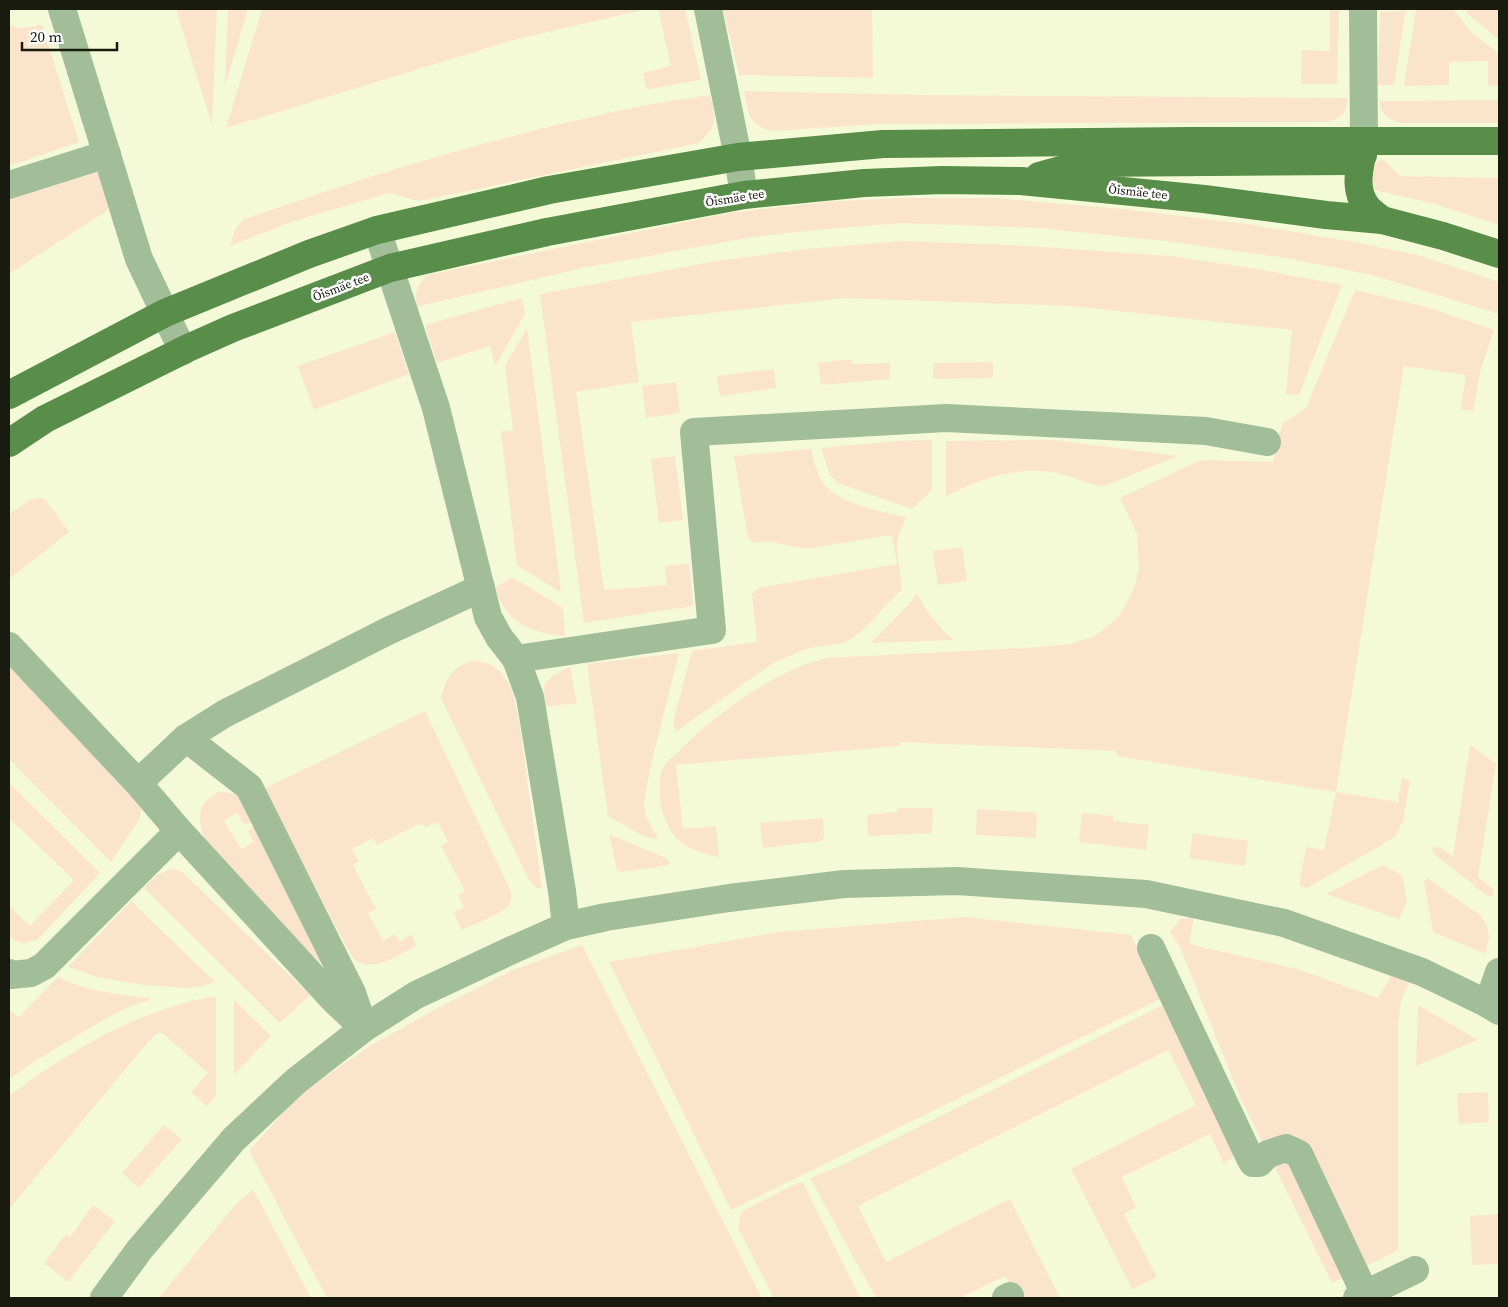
<svg xmlns="http://www.w3.org/2000/svg" width="1508" height="1307" viewBox="0 0 1508 1307" font-family="'Source Serif 4',serif">
<style>
.green{fill:#fbe4cc}
.lines{fill:none;stroke-linecap:round;stroke-linejoin:round}
.minor{stroke:#a1be99;stroke-width:28}
.major{stroke:#588d4a;stroke-width:28}
.labels{text-anchor:middle;stroke-width:5;stroke-linejoin:round;paint-order:stroke}
.street-label{font-size:12px;fill:#191b0f;stroke:#fff}
</style>
<rect width="100%" height="100%" fill="#f4fad8"/>
<g class="green">
<polygon points="176,9 217,9 212,125"/>
<polygon points="228,9 248,9 225,86"/>
<polygon points="262,9 647,9 513,40 226,128"/>
<polygon points="658,9 685,9 701,80 647,90 643,73 671,66"/>
<polygon points="723,9 872,9 873,78 739,75"/>
<polygon points="1330,9 1339,9 1337,84 1301,84 1302,50 1330,51"/>
<polygon points="1406,9 1394,85 1378,85 1380,12 1405,11"/>
<polygon points="1416,9 1453,9 1472,33 1499,54 1499,85 1488,86 1488,61 1449,62 1449,85 1404,86"/>
<polygon points="1465,9 1499,9 1499,40 1468,14"/>
<polygon points="9,25 18,28 42,25 79,142 9,166"/>
<path d="M744 91 926 95 1347 98C1347 114 1343 115 1330 122L878 124 774 131C748 126 749 114 744 91Z"/>
<path d="M710 95C716 120 718 124 699 143L419 201 389 193 288 223 230 246 235 229 243 220C365 176 490 139 617 111 648 104 679 100 710 95Z"/>
<path d="M1499 100V123H1398C1386 117 1381 114 1379 101Z"/>
<path d="M1381 160 1385 161 1400 176 1499 178V225L1435 204 1375 190 1370 188C1371 178 1369 163 1381 160Z"/>
<polygon points="100,165 111,208 9,274 9,194"/>
<path d="M901 198H993L1123 209 1247 224 1354 242 1417 255 1499 282V314L1372 275 1286 258 1165 241 1039 228 901 223 816 230 753 237 583 268 416 307C414 291 417 287 427 275L729 213 826 202Z"/>
<polygon points="903,241 1011,245 1171,256 1257,269 1342,285 1299,395 1286,394 1292,330 1071,306 844,298 631,322 639,382 576,392 604,590 667,585 665,566 689,563 693,606 584,623 540,294 717,261 807,249"/>
<path d="M1355 290 1427 307 1494 330 1481 369 1473 411 1461 409 1466 375 1404 366 1336 792 1398 802 1402 778 1410 780 1403 821 1395 837 1307 888 1299 886 1306 847 1324 850 1336 792 1117 756 1116 751 900 742 899 746 676 765 683 829 716 826 719 858C707 854 694 851 683 844 667 833 659 808 660 790 660 783 659 773 663 768 667 761 674 756 679 751 716 714 775 670 826 658L1025 648 1071 644 1093 637 1116 619 1124 608 1133 590 1139 570 1137 534 1120 498 1201 460 1273 462 1282 424 1306 408Z"/>
<polygon points="522,298 525,314 495,366 490,346 437,363 425,325"/>
<polygon points="527,328 561,591 558,591 517,565 501,432 513,430 505,366"/>
<polygon points="395,332 409,374 314,410 298,366"/>
<polygon points="851,359 852,364 890,363 890,379 821,385 818,363"/>
<polygon points="993,362 993,378 933,379 933,363"/>
<polygon points="774,369 776,388 720,396 717,376"/>
<polygon points="676,382 680,413 646,418 642,386"/>
<polygon points="932,440 932,490 912,509 838,483 830,475 821,448 896,441"/>
<path d="M1055 440 1178 456 1105 486C1090 486 1073 476 1057 473 1018 465 980 479 946 496V441Z"/>
<path d="M811 449C813 460 817 473 823 483 836 503 883 512 906 517L898 538 897 550 902 589 860 633 843 643 809 648 775 662 696 717 676 732 673 723 692 651 757 642 752 594 758 588 897 564 892 535 806 549 767 541 753 543 748 537 734 456Z"/>
<polygon points="675,456 683,520 659,523 651,459"/>
<polygon points="39,498 45,499 69,532 9,579 9,514 30,500"/>
<polygon points="962,547 967,581 938,585 933,551"/>
<path d="M512 577 563 608 565 636C530 632 508 625 495 588Z"/>
<path d="M917 593C926 611 938 627 954 640L871 643 909 604Z"/>
<polygon points="679,653 651,764 644,802 646,816 658,838 657,839 645,837 608,816 587,664"/>
<path d="M474 661C480 662 489 663 494 667 512 679 515 701 519 721L542 888H536L528 878 441 698C446 678 453 665 474 661Z"/>
<polygon points="9,667 142,806 139,820 111,862 9,759"/>
<polygon points="570,667 577,703 545,707 544,685 552,676"/>
<path d="M425 711 511 891C512 896 512 902 508 906 501 915 473 924 462 930L454 913 464 907 458 896 465 891 441 846 448 842 438 822 425 827 421 823 377 845 373 838 352 849 359 861 353 865 376 909 368 913 383 941 395 934 400 941 412 934 416 946C397 956 371 975 352 957L263 789Z"/>
<polygon points="1470,745 1496,764 1478,877 1493,889 1494,895 1491,897 1486,895 1433,853 1432,848 1437,846 1453,856"/>
<polygon points="9,783 100,873 38,939 24,943 16,941 9,935 9,906 30,926 74,880 9,818"/>
<path d="M218 792C242 792 243 800 254 820L245 825 237 813 224 821 241 849 254 842 248 831 256 825 329 972 210 851C204 839 194 814 205 802 209 798 214 795 218 792Z"/>
<polygon points="898,808 933,808 932,833 868,836 867,815 897,812"/>
<polygon points="977,809 1037,813 1036,838 976,835"/>
<polygon points="1082,813 1113,816 1113,821 1149,825 1146,850 1079,842"/>
<polygon points="823,818 824,837 822,841 763,848 760,823"/>
<polygon points="1193,833 1248,841 1245,866 1189,858"/>
<polygon points="609,834 668,859 670,865 622,872 617,870"/>
<polygon points="1383,865 1400,874 1403,879 1407,901 1399,919 1326,894"/>
<polygon points="171,869 181,871 310,995 280,1023 144,888 157,875"/>
<polygon points="1428,878 1482,917 1487,927 1489,936 1486,954 1433,932 1424,881"/>
<polygon points="131,901 215,982 199,987 188,988 143,985 97,977 68,967"/>
<polygon points="965,917 1131,935 1160,999 731,1210 609,962 779,932"/>
<polygon points="1194,917 1189,944 1297,969 1378,998 1392,974 1409,983 1401,1001 1398,1024 1398,1250 1332,1283 1240,1097 1180,947 1170,932 1181,919"/>
<polygon points="582,945 762,1298 327,1298 249,1151 300,1094 370,1046 436,1009 513,970"/>
<path d="M58 977C87 992 120 994 152 999 122 1007 96 1024 70 1040 49 1052 28 1065 9 1079V1010L17 1016H20Z"/>
<path d="M216 996V1095L207 1106 191 1092 208 1073 160 1031 148 1042 9 1209V1096C70 1050 140 1009 216 996Z"/>
<polygon points="234,1000 271,1036 234,1075"/>
<polygon points="1163,1005 1232,1146 1233,1157 1224,1164 1210,1134 1122,1177 1136,1207 1124,1214 1157,1277 1132,1289 1071,1169 1196,1105 1168,1050 858,1206 886,1262 1010,1199 1060,1298 1018,1298 1005,1276 960,1298 876,1298 810,1178 838,1167"/>
<polygon points="1418,1005 1478,1040 1416,1066"/>
<polygon points="1488,1092 1489,1122 1459,1124 1457,1093"/>
<polygon points="164,1125 182,1139 139,1188 122,1173"/>
<polygon points="797,1183 803,1183 860,1298 774,1298 738,1228 741,1212"/>
<polygon points="253,1189 311,1298 159,1298 235,1205"/>
<polygon points="93,1205 115,1221 68,1282 44,1263 66,1234 70,1237"/>
<polygon points="1499,1214 1499,1264 1472,1265 1470,1216"/>
</g>
<g class="lines">
<g class="minor">
<polyline points="62,9 139,259 183,351"/>
<polyline points="708,9 738,157 744,195"/>
<polyline points="1363,9 1364,140"/>
<polyline points="9,185 107,154"/>
<polyline points="377,230 436,408 488,617 499,637 516,659 712,630 694,432 946,418 1206,431 1267,442"/>
<polyline points="9,646 138,783 179,831 44,966 31,973 11,975 9,973"/>
<polyline points="516,659 530,697 562,891 566,926"/>
<polyline points="138,783 186,738 224,714 388,631 481,588"/>
<polyline points="179,831 335,1001 364,1028 352,993 249,787 186,738"/>
<polyline points="1151,948 1250,1158 1253,1163 1259,1163 1268,1154 1286,1148 1299,1154 1365,1294"/>
<polyline points="1488,1004 1499,972"/>
<polyline points="104,1298 140,1249 234,1139 296,1081 364,1028 416,995 512,950 566,926 606,917 729,898 844,884 957,881 1146,894 1284,923 1422,972 1488,1004 1499,1011"/>
<polyline points="1006,1298 1010,1296"/>
<polyline points="1357,1298 1415,1270"/>
</g>
<g class="major">
<path d="M1364 141C1362 163 1351 187 1367 207 1371 212 1377 216 1382 220"/>
<polyline points="1039,176 1086,163 1351,161 1363,155"/>
<polyline points="9,395 165,313 309,254 377,230 549,190 738,157 883,144 1189,141 1499,141"/>
<polyline points="9,443 45,419 188,348 233,328 390,268 547,232 744,195 864,183 942,180 1021,181 1204,199 1326,215 1382,220 1443,236 1499,254"/>
</g>
</g>
<g class="labels">
<g class="street-label">
<text transform="translate(1138 192) rotate(6)" y="4">Õismäe tee</text>
<text transform="translate(735 198) rotate(-9)" y="4">Õismäe tee</text>
<text transform="translate(341 287) rotate(-21)" y="4">Õismäe tee</text>
</g>
</g>
<rect width="1508" height="1307" fill="none" stroke="#191b0f" stroke-width="20"/>
<path d="M22 42v8h95v-8" fill="none" stroke="#191b0f" stroke-width="2.5"/>
<text x="30" y="42" font-size="15" fill="#191b0f" stroke="#ffffff" stroke-width="4" paint-order="stroke">20 m</text>
</svg>
